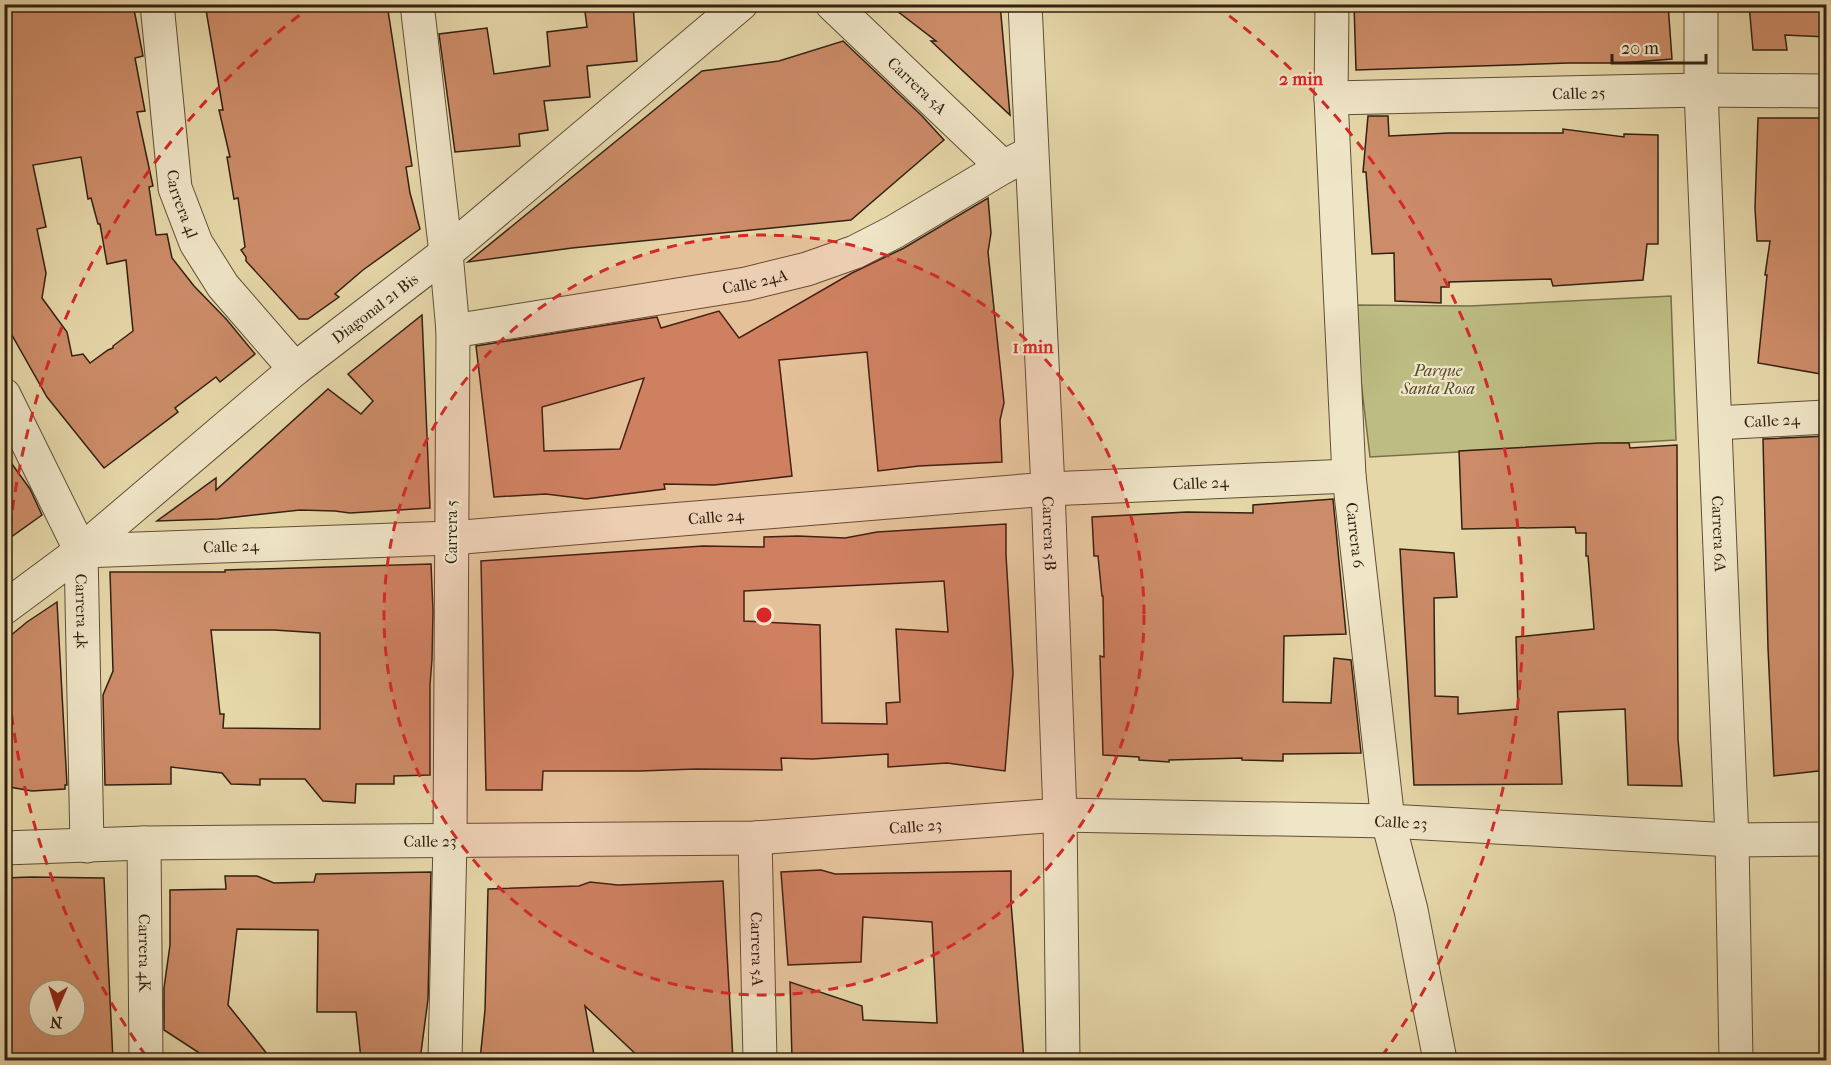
<svg xmlns="http://www.w3.org/2000/svg" width="1831" height="1065" viewBox="0 0 1831 1065" font-family="'IM FELL French Canon',serif">
<style>
.green{fill:#bdbc82;stroke:#786e4a;stroke-width:1.5}
.building{fill:#cd8c69;stroke:#322011;stroke-width:1.5;fill-rule:evenodd}
.lines{fill:none;stroke-linecap:round;stroke-linejoin:round}
.minor-casing{stroke:#5f4e37;stroke-width:35}
.minor{stroke:#efe5c7;stroke-width:33}
.ring{fill:none;stroke:#d62828;stroke-width:3;stroke-dasharray:10 8}
.labels{text-anchor:middle;stroke-width:4.5;stroke-linejoin:round;paint-order:stroke}
.street-label{font-size:16px;fill:#322011;stroke:#efe5c7}
.park-label{font-size:16px;font-style:italic;fill:#55472d;stroke:#efe5c7}
.centre{fill:#d62828;stroke:#efe5c7;stroke-width:3}
.ring-label{font-size:18px;text-anchor:middle;font-weight:bold;fill:#d62828;stroke:#efe5c7;stroke-width:4.5;stroke-linejoin:round;paint-order:stroke}
</style>
<rect width="100%" height="100%" fill="#e6d7a9"/>
<filter id="stains"><feTurbulence type="fractalNoise" baseFrequency=".00333" numOctaves="4"/><feColorMatrix values="0 0 0 0 .2 0 0 0 0 .09 0 0 0 0 .02 0 0 0 .5 -.17"/></filter>
<radialGradient id="worn" r=".72"><stop offset=".6" stop-color="#630" stop-opacity="0"/><stop offset="1" stop-color="#630" stop-opacity=".3"/></radialGradient>
<polygon class="green" points="1671,296 1676,440 1370,457 1356,339 1357,305 1470,306"/>
<g class="building">
<path d="M4 4H133L143 56 135 58 145 111 137 112 153 186 149 187 156 235 167 234 172 258 194 286 227 320 255 354 220 382 216 377 175 408 178 412 104 468 47 397 4 321ZM81 157 88 199 91 198 98 224H100L107 264 126 260 133 331 113 346V348L108 350 90 363 83 354 72 356 67 332 42 298 46 273 37 229 46 227 33 165Z"/>
<polygon points="205,4 387,4 412,166 406,167 410,193 420,229 363,270 335,294 339,297 308,319 299,319 246,261 246,257 241,250 245,247 238,198 234,199 227,157 230,157 219,110 223,110"/>
<polygon points="584,4 633,4 637,61 587,66 590,97 544,101 548,130 519,134 520,146 455,152 439,34 487,28 494,74 550,66 547,32 587,27"/>
<polygon points="888,4 1000,4 1010,115 931,41 936,41"/>
<polygon points="1354,4 1668,4 1672,59 1621,63 1568,63 1356,70"/>
<polygon points="1749,4 1827,4 1827,37 1785,35 1787,50 1753,50"/>
<polygon points="843,41 922,116 944,140 851,220 572,248 468,262 702,71 779,61"/>
<polygon points="1368,116 1388,116 1389,136 1449,133 1563,133 1563,129 1624,137 1624,134 1658,135 1658,244 1647,244 1643,280 1553,286 1551,279 1449,282 1449,287 1441,287 1441,303 1395,301 1394,253 1372,254 1366,172 1363,172"/>
<polygon points="1758,118 1827,118 1827,375 1758,363 1767,275 1765,275 1770,241 1757,241 1755,208"/>
<path d="M988 198 991 233 988 252 1004 403 1000 420 1002 462 919 466 878 471 867 352 779 360 792 476 714 485 664 484 665 489 586 499 546 494 494 497 476 346 657 317 661 328 719 311 739 338 852 273 904 248ZM644 378 620 449 544 451 542 407Z"/>
<polygon points="422,315 430,508 350,513 335,511 300,510 218,519 157,521 216,478 216,490 328,389 361,414 373,401 348,374"/>
<polygon points="1827,436 1827,770 1774,776 1768,648 1763,439"/>
<polygon points="1600,443 1629,443 1630,448 1677,445 1678,739 1682,786 1628,785 1625,709 1558,712 1562,784 1414,785 1400,549 1454,553 1457,597 1434,598 1435,696 1458,697 1458,714 1518,709 1516,637 1594,629 1588,556 1586,556 1586,533 1576,533 1575,527 1462,529 1459,451"/>
<polygon points="4,453 30,489 42,515 4,542"/>
<polygon points="1333,499 1346,634 1284,636 1283,702 1331,703 1334,658 1351,660 1361,753 1283,754 1283,761 1242,760 1242,758 1169,760 1169,762 1139,760 1139,757 1103,755 1100,656 1104,657 1103,596 1102,596 1098,556 1094,556 1092,517 1187,512 1253,513 1253,505"/>
<path d="M1006 524V555L1013 673 1005 771 947 763 888 767V754L813 759 781 758 782 770 696 769 640 771H543L542 790H486L481 561 703 546 764 547V537L798 536 845 538 877 532ZM944 581 948 632 896 629 900 702 886 703 887 724 822 723 820 625 744 621V591Z"/>
<path d="M431 564 433 611 432 659 430 685V775L394 776V784H356L355 803 323 801 305 779H260V785L231 784 222 773 171 767V784L105 785 103 695 113 671 110 572H225V570ZM211 630H274L320 633V729L223 728 224 714H220Z"/>
<polygon points="57,602 67,785 65,785 65,789 32,791 4,786 4,641 27,622"/>
<polygon points="821,870 835,874 1011,871 1011,903 1024,1060 792,1060 790,982 862,1006 863,1020 937,1023 932,922 863,917 861,962 788,965 781,872"/>
<polygon points="431,872 428,999 420,1060 368,1060 367,1059 361,1059 356,1012 317,1012 318,930 237,929 228,1005 272,1060 210,1060 164,1030 164,988 170,945 170,890 226,889 225,876 257,876 274,883 314,882 316,874"/>
<path d="M31 877 104 878 113 1060H4V878ZM39 990H75V1026H39Z"/>
<polygon points="723,881 733,1060 642,1060 585,1006 595,1060 480,1060 485,1010 488,889 579,886 590,882 618,885"/>
</g>
<g class="lines">
<g class="minor-casing">
<g id="minor">
<path id="s1" d="M157 4 175 188 196 243 223 286 295 369"/>
<polyline points="417,4 446,253 453,331 450,841 445,1060"/>
<path id="s2" d="M832 4 1003 167"/>
<path id="s3" d="M1025 4 1048 489 1060 815 1063 1060"/>
<path id="s4" d="M1332 4 1331 98 1349 476 1388 821 1411 910 1440 1060"/>
<path id="s5" d="M1701 4V90L1732 840 1736 1060"/>
<path id="s6" d="M1331 98 1701 90 1826 91"/>
<path id="s7" d="M453 331 746 284 807 269 855 252 894 232 1003 167 1031 153"/>
<path id="s8" d="M4 395 81 551 87 846"/>
<path id="s9" d="M1716 423 1826 417"/>
<path id="s10" d="M81 551 451 538 1048 489 1349 476"/>
<path id="s11" d="M4 608 81 551 295 369 446 253 741 4"/>
<path id="s12" d="M755 838 760 1060"/>
<path id="s13" d="M144 843 146 1060"/>
<path id="s14" d="M4 848 144 843 755 838 1060 815 1388 821 1732 840 1826 839"/>
</g>
</g>
<use href="#minor" class="minor"/>
</g>
<circle cx="764" cy="615" r="380" fill="#d62828" fill-opacity=".12"/>
<g class="ring">
<circle cx="764" cy="615" r="380"/>
<path d="M146 1056A759 759 0 0 1 313 5M1215 5A759 759 0 0 1 1382 1056"/>
</g>
<g class="labels">
<g class="street-label">
<text dy="6" stroke="none"><textPath href="#s2" startOffset="118">Carrera 5A</textPath></text>
<text dy="6" stroke="none"><textPath href="#s6" startOffset="248">Calle 25</textPath></text>
<text dy="6" stroke="none"><textPath href="#s1" startOffset="202">Carrera 4l</textPath></text>
<text dy="6" stroke="none"><textPath href="#s7" startOffset="306">Calle 24A</textPath></text>
<text dy="6" stroke="none"><textPath href="#s11" startOffset="477">Diagonal 21 Bis</textPath></text>
<text dy="6" stroke="none"><textPath href="#s9" startOffset="56">Calle 24</textPath></text>
<text dy="6" stroke="none"><textPath href="#s10" startOffset="1122">Calle 24</textPath></text>
<text dy="6" stroke="none"><textPath href="#s10" startOffset="636">Calle 24</textPath></text>
<text transform="translate(451 532) rotate(-90)" y="6">Carrera 5</text>
<text dy="6" stroke="none"><textPath href="#s3" startOffset="530">Carrera 5B</textPath></text>
<text dy="6" stroke="none"><textPath href="#s5" startOffset="530">Carrera 6A</textPath></text>
<text dy="6" stroke="none"><textPath href="#s4" startOffset="532">Carrera 6</textPath></text>
<text dy="6" stroke="none"><textPath href="#s10" startOffset="150">Calle 24</textPath></text>
<text dy="6" stroke="none"><textPath href="#s8" startOffset="234">Carrera 4k</textPath></text>
<text dy="6" stroke="none"><textPath href="#s14" startOffset="1398">Calle 23</textPath></text>
<text dy="6" stroke="none"><textPath href="#s14" startOffset="912">Calle 23</textPath></text>
<text dy="6" stroke="none"><textPath href="#s14" startOffset="426">Calle 23</textPath></text>
<text dy="6" stroke="none"><textPath href="#s12" startOffset="111">Carrera 5A</textPath></text>
<text dy="6" stroke="none"><textPath href="#s13" startOffset="110">Carrera 4K</textPath></text>
</g>
<g class="park-label">
<text x="1438" y="376">Parque<tspan x="1438" dy="18">Santa Rosa</tspan></text>
</g>
</g>
<circle cx="764" cy="615" r="9" class="centre"/>
<g class="ring-label">
<text x="1301" y="85">2 min</text>
<text x="1033" y="353">1 min</text>
</g>
<rect width="1831" height="1065" fill="none" stroke="#e6d7a9" stroke-width="24"/>
<rect x="6" y="6" width="1819" height="1053" fill="none" stroke="#322011" stroke-width="3"/>
<rect x="12" y="12" width="1807" height="1041" fill="none" stroke="#322011" stroke-width="1.5"/>
<g transform="translate(57 1008) rotate(183)"><circle r="28" fill="#efe5c7" stroke="#a3967e" stroke-width="1.5"/>
<path d="M0-4.5L10 22L0 15L-10 22Z" fill="#8f2418"/>
<text y="-9" font-size="16" font-weight="bold" text-anchor="middle" fill="#322011">N</text>
</g>
<path d="M1612 54v9h94v-9" fill="none" stroke="#322011" stroke-width="3"/>
<text x="1621" y="54" font-size="18" fill="#322011" stroke="#efe5c7" stroke-width="4.5" paint-order="stroke">20 m</text>
<rect width="100%" height="100%" filter="url(#stains)"/>
<rect width="100%" height="100%" fill="url(#worn)"/>
</svg>
